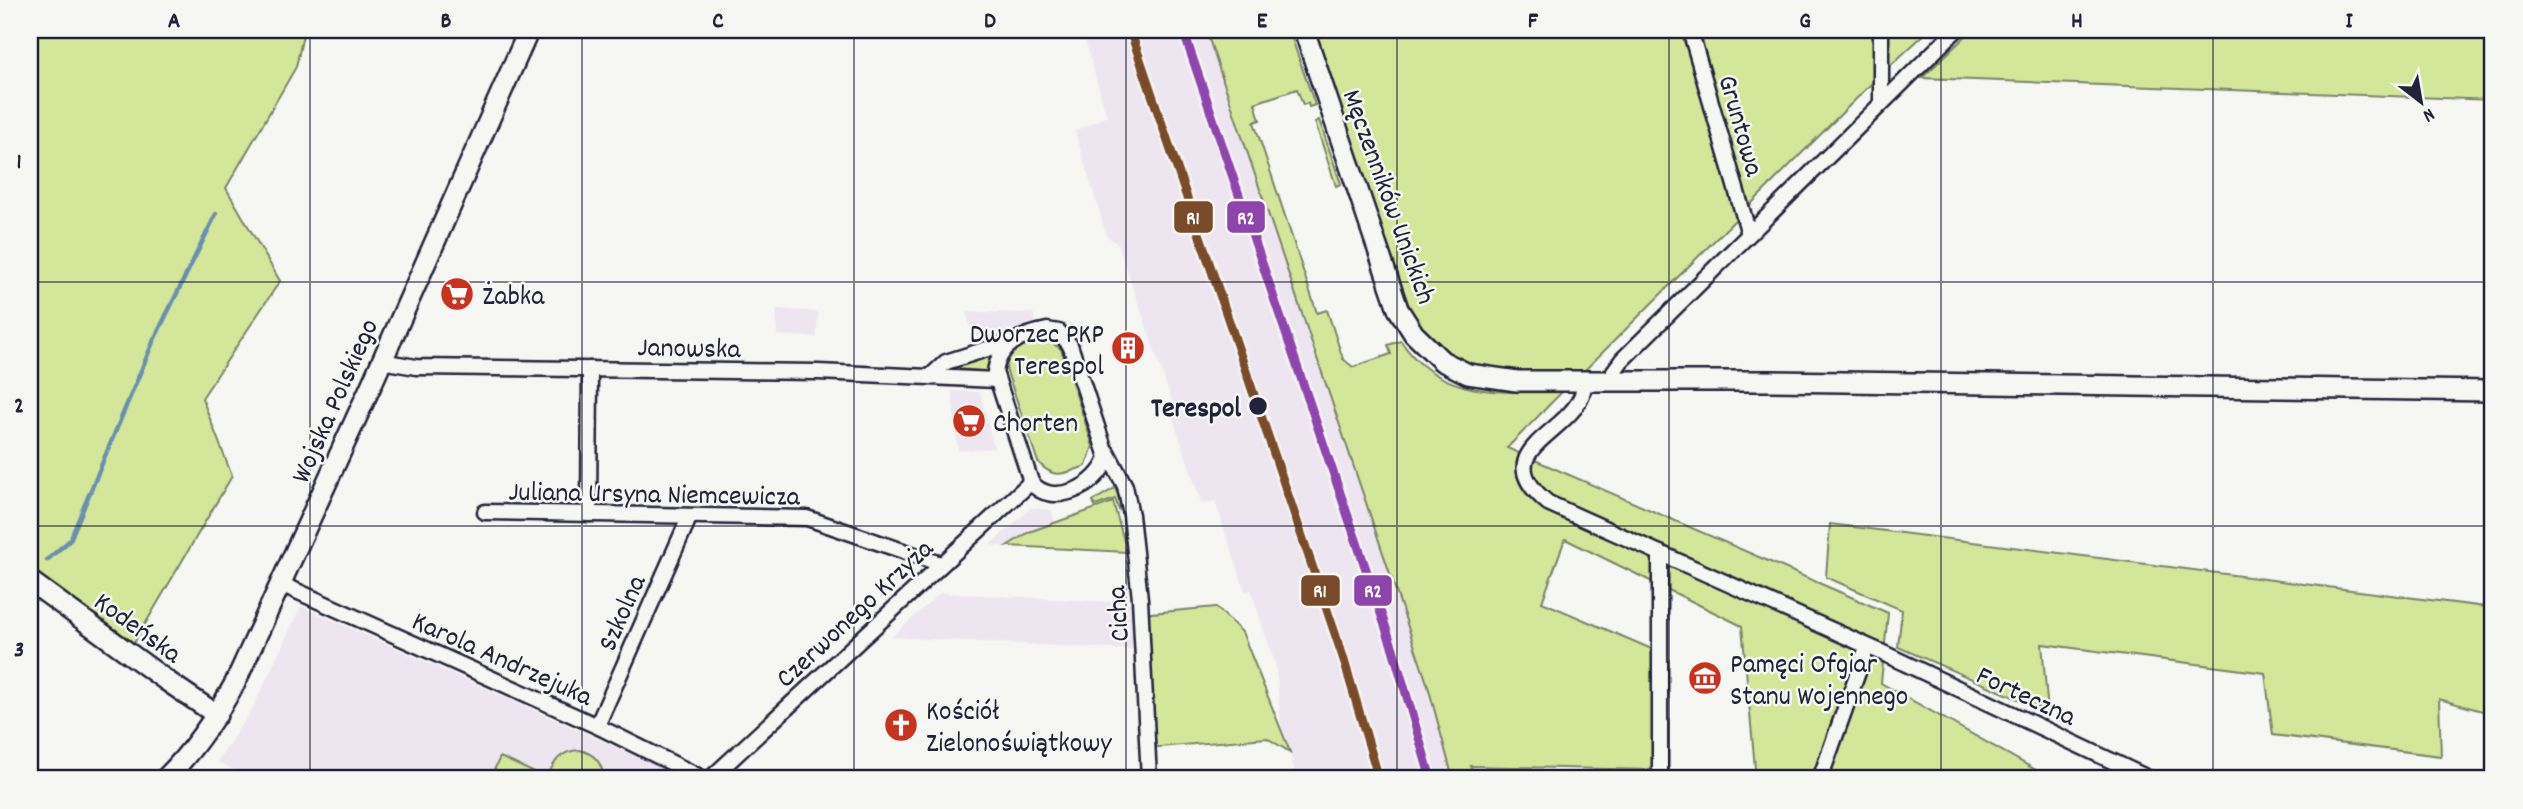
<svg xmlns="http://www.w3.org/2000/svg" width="2523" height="809" viewBox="0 0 2523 809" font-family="Dekko,sans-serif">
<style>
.built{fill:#ede5f0}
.green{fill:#d3e69a;stroke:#7a846a;stroke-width:2}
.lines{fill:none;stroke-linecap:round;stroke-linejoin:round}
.stream{stroke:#6b90af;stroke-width:4.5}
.street-casing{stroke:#22223b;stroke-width:19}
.secondary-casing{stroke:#22223b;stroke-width:24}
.street{stroke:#f6f6f2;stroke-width:14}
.secondary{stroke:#f6f6f2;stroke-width:19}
.rail-1-casing{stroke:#f6f6f2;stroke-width:14}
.rail-2-casing{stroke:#f6f6f2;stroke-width:14}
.rail-1{stroke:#7a4b2a;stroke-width:9}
.rail-2{stroke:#8e44ad;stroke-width:9}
.grid{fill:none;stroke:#22223b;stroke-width:2;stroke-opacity:0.55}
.stop-dot{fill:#22223b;stroke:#f6f6f2;stroke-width:2.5}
.labels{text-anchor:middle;stroke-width:5;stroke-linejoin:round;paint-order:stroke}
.street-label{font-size:28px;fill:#22223b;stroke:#f6f6f2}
.poi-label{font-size:28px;fill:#22223b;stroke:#f6f6f2;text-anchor:start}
.stop-label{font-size:28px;font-weight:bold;fill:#22223b;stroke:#f6f6f2;text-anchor:end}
.line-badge{stroke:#f6f6f2;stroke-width:2.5}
.badge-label{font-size:19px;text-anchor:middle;font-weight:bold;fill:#fff}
.neatline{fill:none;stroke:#22223b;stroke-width:2.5}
.grid-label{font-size:23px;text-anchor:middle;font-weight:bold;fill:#22223b}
</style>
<rect width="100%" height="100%" fill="#f6f6f2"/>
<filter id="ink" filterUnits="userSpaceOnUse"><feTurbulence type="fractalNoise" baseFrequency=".0143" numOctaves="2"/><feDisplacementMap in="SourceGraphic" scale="14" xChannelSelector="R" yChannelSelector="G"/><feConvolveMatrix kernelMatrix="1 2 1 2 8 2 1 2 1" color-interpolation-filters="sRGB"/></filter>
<g filter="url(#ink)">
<g class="built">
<polygon points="1082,30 1224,30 1317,313 1327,310 1343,359 1357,370 1474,779 1296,779 1290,752 1282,733 1276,667 1251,590 1245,591 1215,501 1202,504 1170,409 1174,407 1118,244 1107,236 1075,131 1107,116"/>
<polygon points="777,309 818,312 817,337 777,335"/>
<polygon points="966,312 1033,313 1035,322 975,342"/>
<polygon points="952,391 980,392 994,448 958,451"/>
<polygon points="1031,508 1051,510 1055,522 1029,532 1007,546 990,545"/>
<polygon points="940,593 1131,603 1134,650 892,637"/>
<polygon points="301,606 665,769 667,779 256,779 217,762 253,708"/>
</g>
<g class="green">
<polygon points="30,30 304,30 296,67 226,188 280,281 202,398 232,476 134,643 30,568"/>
<path d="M1206 30H1289L1315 105 1309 107 1308 103 1303 105 1297 89 1255 103 1260 120 1254 122 1317 313 1327 310 1343 359 1353 367 1391 354 1388 345 1401 341C1439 399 1502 392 1562 392L1507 448 1888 613 1881 683 2052 779H1756L1742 626 1565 539 1542 602 1654 650 1653 770 1471 766 1474 779H1453L1428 686Z"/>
<path d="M1312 30H1929L1878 77 1583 372C1532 372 1466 382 1429 339 1423 332 1418 324 1413 317Z"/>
<polygon points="1972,30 2493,30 2493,100 1922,78"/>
<polygon points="1319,120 1341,184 1336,186 1315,122"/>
<path d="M1044 338 1061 349 1093 446 1086 466C1064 473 1055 481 1038 462L1006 369 1009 355 1018 347Z"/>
<polygon points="993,353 990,372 950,368"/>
<polygon points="1115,488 1121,504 1119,510 1115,499 1095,506 1093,501"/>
<polygon points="1113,502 1127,552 1007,546 1029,532"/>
<polygon points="1830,524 2493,608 2493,714 2439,699 2441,756 2273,735 2265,673 2042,644 2048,712 1898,647 1902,610 1826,577"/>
<polygon points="1216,607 1242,632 1290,752 1267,738 1147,748 1141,614"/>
<path d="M580 750C595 754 603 763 603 779H546C554 762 559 751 580 750Z"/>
<polygon points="500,757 537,774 535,779 490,779"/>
</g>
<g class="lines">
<polyline class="stream" points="47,560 70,540 153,342 216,214"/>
<g class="street-casing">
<g id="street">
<polyline points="1690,30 1749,234"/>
<polyline points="1881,103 1881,30"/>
<path d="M1047 330 1059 332 1070 345 1107 457C1100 486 1051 509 1031 482L995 372C999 344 1021 335 1047 330Z"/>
<polyline points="381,361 416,367 818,372 996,380"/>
<polyline points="932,375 946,362 1009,342"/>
<path d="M1584 381C1587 432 1478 446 1548 503L1883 653 2150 779"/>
<polyline points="1613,381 1614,371 1622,360 1956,30"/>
<polyline points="1107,452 1125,486 1131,515 1140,599 1149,779"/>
<polyline points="485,512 807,518 941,564"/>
<polyline points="589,514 590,369"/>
<polyline points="1660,553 1660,779"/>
<polyline points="281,584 597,726 704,779"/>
<polyline points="597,726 689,518"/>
<polyline points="710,779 1031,482"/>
<polyline points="1820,779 1867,647"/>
</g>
</g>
<g class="secondary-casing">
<g id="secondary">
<polyline points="1304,30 1398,309 1414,334 1442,361 1468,374 1517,381 1771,381 2493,391"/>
<polyline points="30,581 167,681 217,715"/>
<path d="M165 779C194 750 215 719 235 683L370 388 529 30"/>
</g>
</g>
<use href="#street" class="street"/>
<use href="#secondary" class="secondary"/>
<g class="rail-1-casing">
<polyline id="rail-1" points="1130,30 1343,657 1379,779"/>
</g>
<g class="rail-2-casing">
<polyline id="rail-2" points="1183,30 1393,649 1431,779"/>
</g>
<use href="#rail-1" class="rail-1"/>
<use href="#rail-2" class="rail-2"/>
</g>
</g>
<path class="grid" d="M310 30V779M582 30V779M854 30V779M1126 30V779M1397 30V779M1669 30V779M1941 30V779M2213 30V779M30 282H2493M30 526H2493"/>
<defs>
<g id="supermarket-disc" transform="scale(1.75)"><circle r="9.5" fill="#c8321e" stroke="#f6f6f2"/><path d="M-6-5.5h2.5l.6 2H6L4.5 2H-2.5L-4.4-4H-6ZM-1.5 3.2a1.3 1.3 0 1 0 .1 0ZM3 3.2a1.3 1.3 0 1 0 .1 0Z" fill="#fff"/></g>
<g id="building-disc" transform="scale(1.75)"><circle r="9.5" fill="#c8321e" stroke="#f6f6f2"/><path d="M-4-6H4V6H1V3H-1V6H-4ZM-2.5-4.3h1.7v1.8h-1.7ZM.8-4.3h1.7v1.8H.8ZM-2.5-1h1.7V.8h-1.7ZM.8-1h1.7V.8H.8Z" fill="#fff"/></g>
<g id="museum-disc" transform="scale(1.75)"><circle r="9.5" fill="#c8321e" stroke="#f6f6f2"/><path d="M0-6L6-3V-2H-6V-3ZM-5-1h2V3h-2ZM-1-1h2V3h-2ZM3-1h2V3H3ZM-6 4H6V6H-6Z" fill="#fff"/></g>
<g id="church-disc" transform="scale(1.75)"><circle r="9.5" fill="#c8321e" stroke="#f6f6f2"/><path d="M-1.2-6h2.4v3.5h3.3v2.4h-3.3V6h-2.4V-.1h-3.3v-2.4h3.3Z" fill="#fff"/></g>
</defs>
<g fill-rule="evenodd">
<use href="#supermarket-disc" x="457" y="294"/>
<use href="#building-disc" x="1128" y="348"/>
<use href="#supermarket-disc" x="969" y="421"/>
<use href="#museum-disc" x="1705" y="678"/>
<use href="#church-disc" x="901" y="725"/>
</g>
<circle class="stop-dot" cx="1258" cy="406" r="10"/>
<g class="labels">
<g class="street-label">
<text transform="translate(1743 125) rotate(74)" y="10">Gruntowa</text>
<text transform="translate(1391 196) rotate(70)" y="10">Męczenników Unickich</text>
<text transform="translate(689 346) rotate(1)" y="10">Janowska</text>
<text transform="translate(333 400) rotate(-66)" y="10">Wojska Polskiego</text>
<text transform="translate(654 492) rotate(1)" y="10">Juliana Ursyna Niemcewicza</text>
<text transform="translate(620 612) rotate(-66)" y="10">Szkolna</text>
<text transform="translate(853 612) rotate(-43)" y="10">Czerwonego Krzyża</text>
<text transform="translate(1116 614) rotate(-94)" y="10">Cicha</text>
<text transform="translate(139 626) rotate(36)" y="10">Kodeńska</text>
<text transform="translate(503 657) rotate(24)" y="10">Karola Andrzejuka</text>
<text transform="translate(2027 694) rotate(25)" y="10">Forteczna</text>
</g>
<g class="poi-label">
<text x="482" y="304">Żabka</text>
<text x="1104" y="342" text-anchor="end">Dworzec PKP<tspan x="1104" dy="32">Terespol</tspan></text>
<text x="993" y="431">Chorten</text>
<text x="1730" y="672">Pamęci Ofgiar<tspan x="1730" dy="32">Stanu Wojennego</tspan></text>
<text x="926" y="719">Kościół<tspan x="926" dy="32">Zielonoświątkowy</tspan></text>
</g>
<g class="stop-label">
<text x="1241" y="416">Terespol</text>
</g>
</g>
<g class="line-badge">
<rect x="1226" y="200" width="40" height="34" rx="7" fill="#8e44ad"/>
<rect x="1173" y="200" width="41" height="34" rx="7" fill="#7a4b2a"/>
<rect x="1353" y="574" width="40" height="33" rx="7" fill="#8e44ad"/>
<rect x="1300" y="574" width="41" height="33" rx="7" fill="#7a4b2a"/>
</g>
<g class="badge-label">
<text x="1246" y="224">R2</text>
<text x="1193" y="224">R1</text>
<text x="1373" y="597">R2</text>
<text x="1320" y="597">R1</text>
</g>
<rect width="2523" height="809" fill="none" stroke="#f6f6f2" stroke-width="77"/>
<g transform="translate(2421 102) rotate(149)" stroke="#f6f6f2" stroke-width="5" paint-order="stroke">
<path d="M0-5L12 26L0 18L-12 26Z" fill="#22223b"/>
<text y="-10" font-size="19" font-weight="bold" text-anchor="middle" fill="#22223b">N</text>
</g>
<rect x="38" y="38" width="2446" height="732" class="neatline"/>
<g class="grid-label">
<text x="174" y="27">A</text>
<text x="446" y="27">B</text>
<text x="718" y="27">C</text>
<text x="990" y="27">D</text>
<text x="1262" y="27">E</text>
<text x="1533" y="27">F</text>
<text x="1805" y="27">G</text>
<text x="2077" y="27">H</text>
<text x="2349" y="27">I</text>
<text x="19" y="168">1</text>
<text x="19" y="412">2</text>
<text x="19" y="656">3</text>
</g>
</svg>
